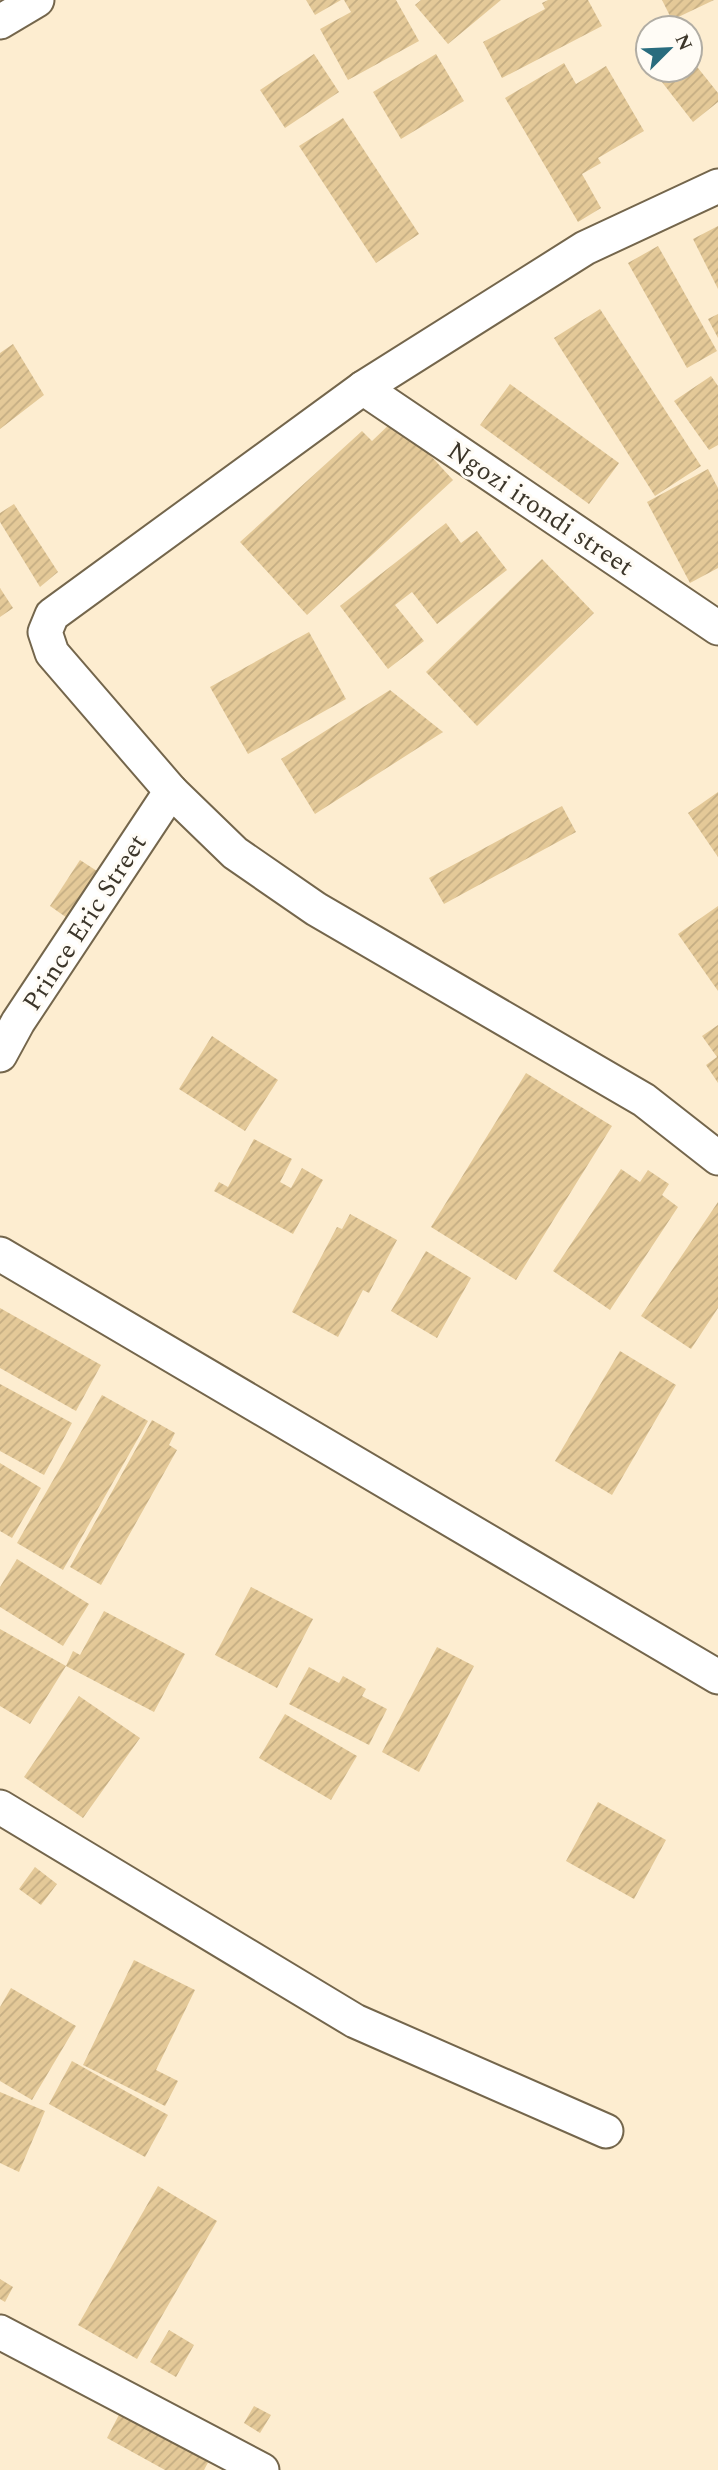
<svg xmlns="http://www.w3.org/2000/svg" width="718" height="2470" viewBox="0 0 718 2470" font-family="Spectral,serif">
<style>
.building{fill:url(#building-hatch)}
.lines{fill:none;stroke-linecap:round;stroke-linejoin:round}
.street-casing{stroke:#74664c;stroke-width:37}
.street{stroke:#fff;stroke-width:33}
.labels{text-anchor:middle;stroke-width:6;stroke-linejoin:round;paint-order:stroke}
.street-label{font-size:26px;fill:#3c362a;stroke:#fffcf6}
</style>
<defs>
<pattern id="building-hatch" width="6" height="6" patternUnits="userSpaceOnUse" patternTransform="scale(1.75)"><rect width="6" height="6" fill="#e4c998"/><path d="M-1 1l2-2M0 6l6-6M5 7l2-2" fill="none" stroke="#c4ad83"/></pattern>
</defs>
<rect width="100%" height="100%" fill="#fdedd0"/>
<g class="building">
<polygon points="306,0 341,0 315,15"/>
<polygon points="344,0 396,0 419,41 348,80 320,29 351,12"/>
<polygon points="421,0 501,0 448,44 415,5"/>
<polygon points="548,0 588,0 602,26 502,78 483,42 545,9 542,3"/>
<polygon points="662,0 714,0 672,20"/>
<polygon points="314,54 339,92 285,128 260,90"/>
<polygon points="436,54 464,101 401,139 373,92"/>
<polygon points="690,58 718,93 718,102 693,122 658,77 667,70 690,70"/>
<polygon points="564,63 576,84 606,66 644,131 598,158 601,163 582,174 601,208 578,222 505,98"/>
<polygon points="343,118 419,234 376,263 299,146"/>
<polygon points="718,226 718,289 693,239"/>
<polygon points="658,246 717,351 687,368 628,263"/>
<polygon points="600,309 701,466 655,496 554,338"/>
<polygon points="718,314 718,338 708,319"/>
<polygon points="13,344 44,395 0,429 0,353"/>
<polygon points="711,376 718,386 718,445 709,450 674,401"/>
<polygon points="510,384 619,463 589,504 480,425"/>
<polygon points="396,418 453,480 307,615 240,542 362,431 372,441"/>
<polygon points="708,469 718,488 718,568 690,583 647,502"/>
<polygon points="14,504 58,572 40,587 0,522 0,513"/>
<polygon points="446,523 461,543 477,531 507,570 437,624 412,592 395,605 424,641 388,669 340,606"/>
<polygon points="542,559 594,613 477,726 426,672"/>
<polygon points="0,588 13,608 0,617"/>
<polygon points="309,632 346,699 248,754 210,687"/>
<polygon points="390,690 443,732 315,814 281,759"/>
<polygon points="718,792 718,857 688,813"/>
<polygon points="562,806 576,832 444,904 429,878"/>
<polygon points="80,860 100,873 70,920 50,906"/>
<polygon points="718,906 718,991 678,934"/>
<polygon points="718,1025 718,1083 706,1065 717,1057 702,1036"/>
<polygon points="212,1036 278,1080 245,1131 179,1089"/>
<polygon points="526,1073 612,1126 516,1280 431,1227"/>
<polygon points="254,1139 292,1159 280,1182 291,1188 302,1168 323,1180 293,1234 214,1191 219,1182 228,1187"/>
<polygon points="621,1169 640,1182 648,1170 669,1184 662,1195 678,1207 610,1310 553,1271"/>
<polygon points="718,1202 718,1308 691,1349 641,1316"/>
<polygon points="350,1214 397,1240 369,1293 363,1290 338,1337 292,1312 337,1227 342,1229"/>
<polygon points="426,1251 471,1278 437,1338 391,1311"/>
<polygon points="0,1308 101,1365 76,1411 0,1368"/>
<polygon points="620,1351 676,1385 612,1495 555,1461"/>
<polygon points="0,1384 72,1423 44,1475 0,1451"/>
<polygon points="102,1395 148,1421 63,1570 17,1543"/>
<polygon points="152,1420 175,1433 169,1445 177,1450 101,1585 70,1567"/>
<polygon points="0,1463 41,1488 12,1538 0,1531"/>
<polygon points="17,1559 89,1604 63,1646 0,1607 0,1587"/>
<polygon points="251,1587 313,1619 277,1688 215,1655"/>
<polygon points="104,1611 185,1654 154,1712 66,1666 73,1651 80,1655"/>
<polygon points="0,1629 66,1666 30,1724 0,1706"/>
<polygon points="437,1647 474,1666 419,1772 382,1752"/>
<polygon points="309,1667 339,1683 343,1676 366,1689 362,1696 387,1709 369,1745 289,1704"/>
<polygon points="79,1696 140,1738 83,1818 24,1777"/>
<polygon points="285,1714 357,1756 331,1800 259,1758"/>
<polygon points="598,1802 666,1840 634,1899 566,1861"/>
<polygon points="35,1867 57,1884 41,1905 19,1889"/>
<polygon points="134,1960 195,1990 156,2070 178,2081 165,2106 83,2065"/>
<polygon points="11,1988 76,2026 32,2100 0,2081 0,2007"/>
<polygon points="72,2061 168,2115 145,2157 49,2104"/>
<polygon points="0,2092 45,2111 19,2172 0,2163"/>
<polygon points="158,2186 217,2221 137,2359 78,2325"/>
<polygon points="0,2279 13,2287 5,2302 0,2299"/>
<polygon points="169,2330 194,2345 176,2377 150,2362"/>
<polygon points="254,2406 271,2415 260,2433 244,2423"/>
<polygon points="123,2407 211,2457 204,2470 165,2470 107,2438"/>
</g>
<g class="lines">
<g class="street-casing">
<g id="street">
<polyline points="0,22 37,0"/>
<polyline points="718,186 585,248 363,388 52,615 45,632 52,653 171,791 235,853 316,909 644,1100 718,1158"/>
<polyline points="363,388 718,628"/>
<polyline points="0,1055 18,1022 171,791"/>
<polyline points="0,1254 718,1677"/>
<polyline points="0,1807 355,2021 606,2131"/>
<polyline points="0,2332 262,2470"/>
</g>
</g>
<use href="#street" class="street"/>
</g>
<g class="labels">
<g class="street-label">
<text transform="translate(541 508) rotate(34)" y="9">Ngozi irondi street</text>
<text transform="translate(84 922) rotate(-57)" y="9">Prince Eric Street</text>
</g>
</g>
<g transform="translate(669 49) rotate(66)"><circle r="33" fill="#fffcf6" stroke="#b1ada4" stroke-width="2"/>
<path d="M0-5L12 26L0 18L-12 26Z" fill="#296c7e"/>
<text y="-10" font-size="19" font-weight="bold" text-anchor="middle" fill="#3c362a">N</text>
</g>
</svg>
